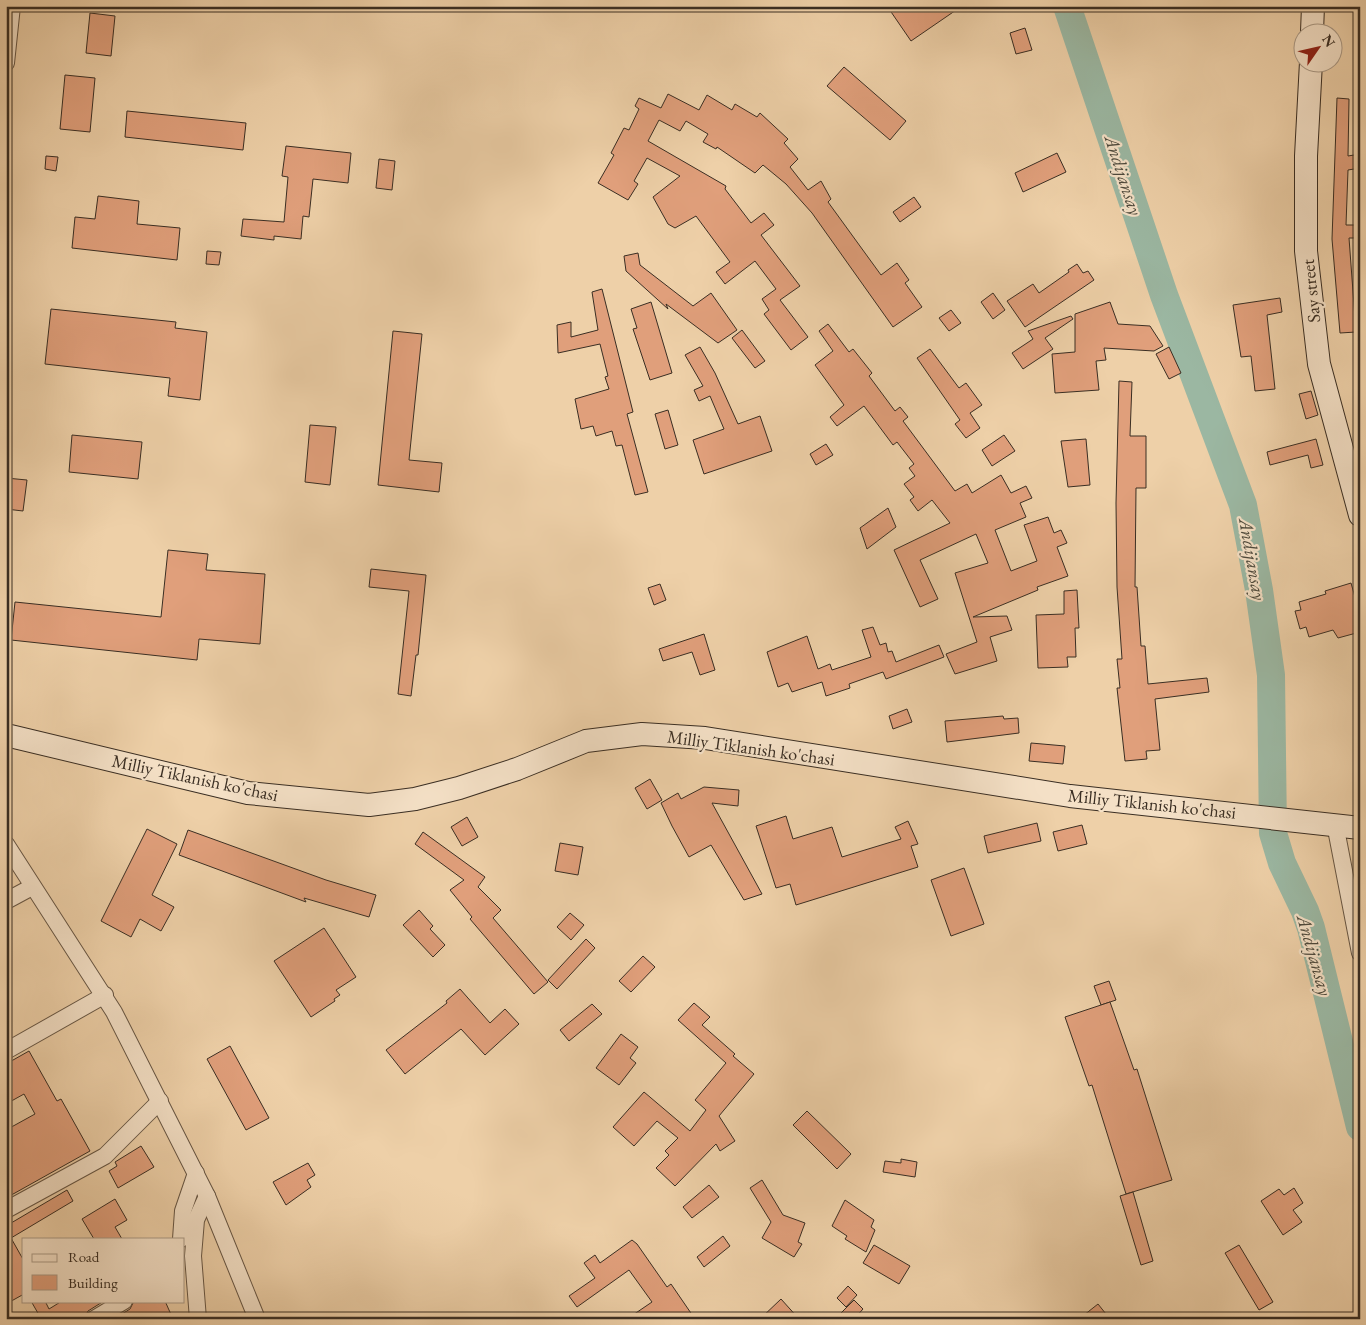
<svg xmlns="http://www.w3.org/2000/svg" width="1366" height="1325" viewBox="0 0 1366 1325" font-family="'EB Garamond',serif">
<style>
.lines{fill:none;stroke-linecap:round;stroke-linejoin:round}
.river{stroke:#9bb7a2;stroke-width:28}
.building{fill:#e09f7b;stroke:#3a2e23}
.minor-casing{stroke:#675644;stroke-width:18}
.secondary-casing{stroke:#3a2e23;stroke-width:24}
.minor{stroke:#f4e0c6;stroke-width:16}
.secondary{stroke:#f4e0c6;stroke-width:22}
.labels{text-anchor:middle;stroke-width:4.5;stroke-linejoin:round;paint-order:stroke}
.street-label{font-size:18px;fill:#3a2e23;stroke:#f4e0c6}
.water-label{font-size:19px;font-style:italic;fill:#4d493c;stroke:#f4e0c6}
</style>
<rect width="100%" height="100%" fill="#eed0a8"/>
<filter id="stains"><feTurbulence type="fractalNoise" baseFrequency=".004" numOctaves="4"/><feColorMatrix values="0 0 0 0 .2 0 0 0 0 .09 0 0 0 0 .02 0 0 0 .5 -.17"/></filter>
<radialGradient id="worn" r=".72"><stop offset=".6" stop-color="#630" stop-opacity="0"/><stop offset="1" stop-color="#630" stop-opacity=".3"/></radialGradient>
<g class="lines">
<polyline class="river" points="1067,6 1164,295 1243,505 1259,590 1271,675 1273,833 1282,863 1305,911 1311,928 1360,1127"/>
</g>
<g class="building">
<polygon points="887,6 962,6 911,41"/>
<polygon points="90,13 115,16 111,56 86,53"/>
<polygon points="1025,28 1032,50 1016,54 1010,33"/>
<polygon points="844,67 906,121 890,140 827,86"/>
<polygon points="65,75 95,78 90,132 60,129"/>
<polygon points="668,94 699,110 707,95 732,110 735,104 757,117 760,113 788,139 784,143 798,159 790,167 808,190 821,181 831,199 828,202 881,275 897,263 909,280 905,283 922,307 893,327 812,213 786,184 763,165 755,173 717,147 716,149 703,142 708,134 686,121 680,131 659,120 648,141 726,186 725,189 751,223 764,213 774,225 761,235 800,286 780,300 808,337 791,350 764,314 769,310 762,299 776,289 755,261 725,284 716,272 730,262 696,216 675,228 668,224 653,197 680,176 647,158 634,181 638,184 628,200 598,183 614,155 611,153 624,128 629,130 639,109 635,106 639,98 661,108"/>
<polygon points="1337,98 1349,99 1348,156 1360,154 1360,168 1348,170 1346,225 1360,225 1360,238 1349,238 1356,332 1340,333 1332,239"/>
<polygon points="127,111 246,123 243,150 125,137"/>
<polygon points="286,146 351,153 348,183 313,179 309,217 303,216 301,239 274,236 274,240 241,236 243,219 284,222 288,177 282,176"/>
<polygon points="1057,153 1066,172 1023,192 1015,173"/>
<polygon points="46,156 58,157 56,171 45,169"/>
<polygon points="379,159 395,161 392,190 376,188"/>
<polygon points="98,196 139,201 137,224 180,228 177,260 72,248 75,217 95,219"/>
<polygon points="914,197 921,207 900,222 893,212"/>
<polygon points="207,251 221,252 219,265 206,264"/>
<polygon points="638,253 640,265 693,306 711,293 737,330 718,343 666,304 668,309 626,271 624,256"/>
<polygon points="1077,264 1083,273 1088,271 1094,280 1025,327 1007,301 1033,284 1039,293 1069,272 1068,270"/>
<polygon points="602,289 633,412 627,414 648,492 635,495 622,445 616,446 612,431 596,436 593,426 581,429 575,399 609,389 605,377 608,376 600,344 558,353 557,325 571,322 571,337 598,330 592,292"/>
<polygon points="993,293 1005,310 993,319 981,302"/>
<polygon points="1280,298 1282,312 1267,315 1275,389 1255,391 1251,356 1241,357 1233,305"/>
<polygon points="651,302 672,373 650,380 633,329 637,328 631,309"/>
<polygon points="1110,302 1118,324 1150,326 1163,346 1154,351 1104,348 1106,360 1096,361 1099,390 1055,393 1052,354 1075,352 1075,314"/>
<polygon points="51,309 176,322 175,328 207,332 200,400 168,396 170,378 45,364"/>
<polygon points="951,310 961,323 949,331 939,318"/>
<polygon points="1071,316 1073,319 1045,338 1053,349 1023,369 1012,353 1033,339 1028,331"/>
<polygon points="828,324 849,352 853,349 872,373 869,376 895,411 900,407 908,417 903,421 955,491 967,484 972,493 1001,475 1011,493 1026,486 1032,498 1020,503 1026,517 995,530 1011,571 1037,561 1024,525 1048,517 1054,533 1061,530 1067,543 1057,547 1068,576 1037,587 1038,590 973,617 1007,616 1012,630 990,637 997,661 955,674 946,654 977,642 955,573 988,563 976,534 920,560 938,599 920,607 894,550 950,523 932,500 918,511 910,500 914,497 904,484 915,476 909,468 914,464 897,442 893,445 864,406 837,426 830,417 844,405 815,365 833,351 819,331"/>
<polygon points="742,330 765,361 755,368 732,338"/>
<polygon points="393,331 422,334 409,460 442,463 439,492 378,485"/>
<polygon points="700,347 715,373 738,424 760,416 772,451 704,474 693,440 724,429 710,396 699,401 694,390 703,386 685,355"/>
<polygon points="1169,347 1181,373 1169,379 1156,354"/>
<polygon points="930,349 959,388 966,383 982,405 970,413 980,428 966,438 955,424 960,420 917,358"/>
<polygon points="1119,381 1132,382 1130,436 1146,436 1146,488 1136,488 1135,587 1137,587 1141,646 1145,646 1148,684 1207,678 1209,692 1155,699 1160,750 1146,751 1147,759 1125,761 1117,688 1120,688 1117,659 1122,659 1117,587 1116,503"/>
<polygon points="1311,391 1318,415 1306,419 1299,394"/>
<polygon points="668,410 678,445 665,449 655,414"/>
<polygon points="310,425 336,427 330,485 305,482"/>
<polygon points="72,435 142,442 138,479 69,472"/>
<polygon points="1004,435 1015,451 992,466 982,450"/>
<polygon points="1086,439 1090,485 1068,487 1061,441"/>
<polygon points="1316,439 1323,465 1311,468 1308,455 1270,465 1267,452"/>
<polygon points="826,444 833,455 816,465 810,454"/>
<polygon points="6,478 27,480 23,511 6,509"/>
<polygon points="888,508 896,527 867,549 860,528"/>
<polygon points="168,550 208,554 206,570 265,574 260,644 199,639 197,660 11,640 15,602 161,617"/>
<polygon points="371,569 426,575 418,655 416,655 411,696 398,694 409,591 369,587"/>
<polygon points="1351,583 1360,615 1360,632 1338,638 1333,630 1309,637 1306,627 1300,629 1295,611 1301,610 1299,602 1326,594 1325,591"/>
<polygon points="660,584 666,600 654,605 648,588"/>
<polygon points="1077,590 1079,628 1075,628 1076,657 1067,657 1068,667 1038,668 1036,615 1064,614 1064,591"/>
<polygon points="873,627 880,645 886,643 888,652 892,651 896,662 939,645 944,657 886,679 883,672 880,673 849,684 850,688 826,696 822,682 792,692 788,683 778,687 767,652 807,636 818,669 830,664 832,670 871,657 862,630"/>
<polygon points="704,634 715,670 700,675 692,652 663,661 659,649"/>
<polygon points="907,709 912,722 893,729 889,716"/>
<polygon points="1003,716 1004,719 1018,718 1019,733 947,742 945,721"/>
<polygon points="1031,743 1065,746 1063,764 1029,761"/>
<polygon points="650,779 662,800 647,809 635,788"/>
<polygon points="704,787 739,790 738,806 712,803 762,894 744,900 711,845 689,857 672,826 661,803 678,793 681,799"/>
<polygon points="786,816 793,839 832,827 842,857 901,839 895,827 908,821 918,844 911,846 918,867 796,905 790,884 776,888 756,826"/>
<polygon points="467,817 478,837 462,846 451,827"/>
<polygon points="1037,823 1041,841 988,853 984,836"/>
<polygon points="1082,825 1087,844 1058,851 1053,832"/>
<polygon points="147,829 177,844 152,895 174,907 161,931 140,919 131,937 101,921"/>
<polygon points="188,830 326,880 376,895 369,917 304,898 306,902 179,855"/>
<polygon points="423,832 485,877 478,887 501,910 493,918 548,982 534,994 470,919 472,917 450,890 464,880 415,844"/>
<polygon points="560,843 583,847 578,875 555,871"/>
<polygon points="964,868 984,924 951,936 931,880"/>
<polygon points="419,910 433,926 430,929 445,945 433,957 403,925"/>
<polygon points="570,913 584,925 571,940 557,927"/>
<polygon points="324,928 356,977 336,990 340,995 334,999 335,1001 311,1017 274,961"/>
<polygon points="586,939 595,948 557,989 548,980"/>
<polygon points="643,956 655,967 631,992 619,981"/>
<polygon points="1109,981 1116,1000 1101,1005 1094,986"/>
<polygon points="460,989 490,1023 505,1009 519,1024 485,1055 461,1029 405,1074 386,1050 447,1003 446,1001"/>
<polygon points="1110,1002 1134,1070 1137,1069 1172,1180 1126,1194 1092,1085 1089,1086 1065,1017"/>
<polygon points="694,1003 710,1017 702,1025 735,1054 733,1056 754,1074 719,1116 735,1141 720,1151 716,1144 675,1186 656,1168 669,1155 665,1151 678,1138 657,1121 634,1146 613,1127 644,1092 690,1131 706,1110 695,1100 726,1063 678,1020"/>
<polygon points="592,1004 602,1014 569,1041 560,1030"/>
<polygon points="621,1034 638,1047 630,1058 636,1063 619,1085 596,1068"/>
<polygon points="230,1046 269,1118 246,1130 207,1059"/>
<polygon points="29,1051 57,1101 61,1099 90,1151 6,1198 6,1130 35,1114 24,1094 6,1104 6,1064"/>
<polygon points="807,1111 851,1154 837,1169 793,1125"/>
<polygon points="141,1146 154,1167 118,1188 109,1171 117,1166 115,1162"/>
<polygon points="901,1159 917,1162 915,1177 883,1172 885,1161 901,1163"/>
<polygon points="308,1163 315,1175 307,1180 311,1187 286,1205 273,1182"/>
<polygon points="762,1180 783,1215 805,1223 798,1242 802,1244 794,1257 762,1238 771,1222 750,1188"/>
<polygon points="709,1185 719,1197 692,1218 683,1207"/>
<polygon points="1294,1188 1303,1203 1293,1210 1302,1222 1283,1235 1261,1201 1279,1189 1284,1195"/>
<polygon points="67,1190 73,1201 11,1238 24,1261 24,1294 6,1304 6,1226"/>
<polygon points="1133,1192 1153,1261 1141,1265 1120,1196"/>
<polygon points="115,1199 127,1220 115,1227 122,1239 94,1239 82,1219"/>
<polygon points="845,1200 874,1220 871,1227 875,1230 866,1252 845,1239 847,1236 832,1226"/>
<polygon points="723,1236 730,1246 704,1267 697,1257"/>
<polygon points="632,1240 637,1244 667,1287 671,1284 695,1319 627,1319 652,1302 629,1270 577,1307 569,1296 595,1278 584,1263 595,1255 600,1263"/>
<polygon points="874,1245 910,1266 899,1284 863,1263"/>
<polygon points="1239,1245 1273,1302 1259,1310 1225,1253"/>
<polygon points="848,1286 857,1295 846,1307 837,1298"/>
<polygon points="781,1299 799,1319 760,1319"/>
<polygon points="854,1300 863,1309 854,1319 835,1319"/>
<polygon points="31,1301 45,1301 49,1309 62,1301 104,1301 88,1311 84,1319 32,1319 39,1315"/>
<polygon points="134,1301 165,1301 173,1319 114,1319 130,1309"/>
<polygon points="1098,1304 1110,1319 1079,1319"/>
</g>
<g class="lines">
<g class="minor-casing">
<g id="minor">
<polyline points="6,63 12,6"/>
<polyline points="1335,824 1360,953"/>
<polyline points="6,844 114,1012 207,1196 257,1319"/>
<polyline points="6,901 32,887"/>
<polyline points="6,1051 105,995"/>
<polyline points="6,1210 105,1156 160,1101"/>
<polyline points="181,1239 183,1211 196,1173"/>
<polyline points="94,1319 124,1301"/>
<polyline points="198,1319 193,1256 196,1220 207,1196"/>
</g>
</g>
<g class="secondary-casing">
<g id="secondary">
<polyline points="1312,32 1313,6"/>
<polyline points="1311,62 1306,156 1306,251 1319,364 1360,515"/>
<polyline points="6,735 248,793 369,805 415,799 459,788 517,769 586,741 642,734 705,738 1070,796 1360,828"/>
</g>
</g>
<use href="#minor" class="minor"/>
<use href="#secondary" class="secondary"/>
</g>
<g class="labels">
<g class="street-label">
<text transform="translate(1311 291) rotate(-96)" y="6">Say street</text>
<text transform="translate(751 748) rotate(8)" y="6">Milliy Tiklanish ko'chasi</text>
<text transform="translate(195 778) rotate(12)" y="6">Milliy Tiklanish ko'chasi</text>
<text transform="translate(1152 804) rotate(6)" y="6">Milliy Tiklanish ko'chasi</text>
</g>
<g class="water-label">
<text transform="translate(1124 175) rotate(72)" y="7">Andijansay</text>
<text transform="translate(1253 559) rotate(80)" y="7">Andijansay</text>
<text transform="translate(1315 955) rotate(74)" y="7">Andijansay</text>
</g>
</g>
<rect width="1366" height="1325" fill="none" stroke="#eed0a8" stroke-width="25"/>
<rect x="8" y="8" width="1351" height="1310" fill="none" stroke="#3a2e23" stroke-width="2.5"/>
<rect x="12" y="12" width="1341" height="1300" fill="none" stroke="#3a2e23"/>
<rect x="22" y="1238" width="162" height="65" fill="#f4e0c6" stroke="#aa9985"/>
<rect x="32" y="1254" width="25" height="8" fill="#f4e0c6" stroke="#aa9985"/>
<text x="68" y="1262" font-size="15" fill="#3a2e23">Road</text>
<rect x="32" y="1275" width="25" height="15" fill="#e09f7b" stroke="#aa9985"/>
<text x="68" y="1288" font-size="15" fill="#3a2e23">Building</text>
<g transform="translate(1318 48) rotate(56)"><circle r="24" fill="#f4e0c6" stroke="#aa9985"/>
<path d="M0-4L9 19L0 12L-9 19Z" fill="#8f2418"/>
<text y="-8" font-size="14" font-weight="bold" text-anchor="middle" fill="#3a2e23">N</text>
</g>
<rect width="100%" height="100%" filter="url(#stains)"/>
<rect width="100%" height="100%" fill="url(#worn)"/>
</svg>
